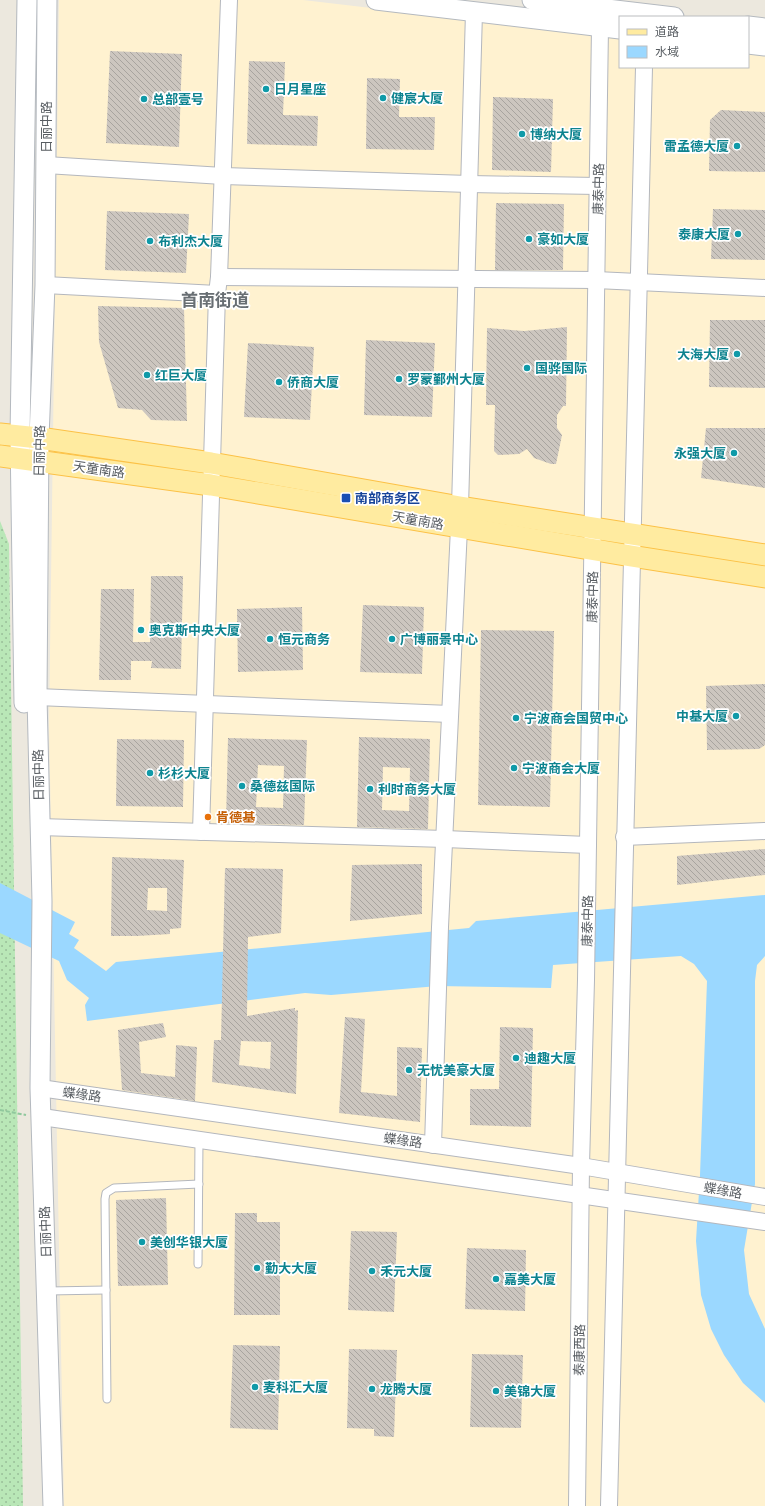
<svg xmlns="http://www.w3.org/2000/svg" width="765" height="1506" viewBox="0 0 765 1506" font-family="'Fira Sans Condensed','Noto Sans SC',sans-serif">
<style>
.commercial{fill:#fff2d0}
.grass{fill:url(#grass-dots)}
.water{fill:#9bd8ff}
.building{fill:url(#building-back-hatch);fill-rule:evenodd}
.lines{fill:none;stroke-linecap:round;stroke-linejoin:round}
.service-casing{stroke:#b4b7bd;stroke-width:9}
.tertiary-casing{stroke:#b4b7bd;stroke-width:18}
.secondary-casing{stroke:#b4b9bf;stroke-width:21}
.primary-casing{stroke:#fcc146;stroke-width:23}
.path{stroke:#90c89d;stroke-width:2;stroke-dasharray:4 2;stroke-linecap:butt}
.service{stroke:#fff;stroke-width:7}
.tertiary{stroke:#fff;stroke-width:16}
.secondary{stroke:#fff;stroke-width:19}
.primary{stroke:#ffeba0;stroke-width:21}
.culture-dot{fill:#0f9aa8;stroke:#fff;stroke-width:1.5}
.transit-dot{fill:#1a4fb4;stroke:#fff;stroke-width:1.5}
.food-dot{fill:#e8710a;stroke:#fff;stroke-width:1.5}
.labels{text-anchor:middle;stroke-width:3.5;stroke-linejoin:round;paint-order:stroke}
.culture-label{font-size:13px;font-weight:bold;fill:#0d838f;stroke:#fff;text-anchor:start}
.street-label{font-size:13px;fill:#575c61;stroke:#fff}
.transit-label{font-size:13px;font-weight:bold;fill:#164399;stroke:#fff;text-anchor:start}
.food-label{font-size:13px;font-weight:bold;fill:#c56008;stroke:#fff;text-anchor:start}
.district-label{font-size:17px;font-weight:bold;fill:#686e73;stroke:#fff}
</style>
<defs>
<pattern id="grass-dots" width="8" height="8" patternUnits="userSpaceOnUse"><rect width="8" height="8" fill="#b9e7b7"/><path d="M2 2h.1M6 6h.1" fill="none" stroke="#99be98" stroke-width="1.8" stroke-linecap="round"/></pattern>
<pattern id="building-back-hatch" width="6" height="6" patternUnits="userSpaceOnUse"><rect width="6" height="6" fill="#ccc6bf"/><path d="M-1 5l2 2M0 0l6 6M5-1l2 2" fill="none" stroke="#a8a49f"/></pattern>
</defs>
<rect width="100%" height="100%" fill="#ece8de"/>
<polygon class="commercial" points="59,0 303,0 620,37 620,67 748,67 748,52 765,54 765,1506 64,1506 49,725"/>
<polygon class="grass" points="0,521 9,544 23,1506 0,1506"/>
<polygon class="water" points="0,883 75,922 69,934 79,940 74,948 106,971 116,962 469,928 476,921 765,895 765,956 757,965 755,981 755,1184 744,1250 749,1294 765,1329 765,1403 743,1383 724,1355 711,1329 701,1295 696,1241 700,1175 707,981 694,964 681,956 553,965 551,988 438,986 331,995 305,993 87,1021 85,1005 89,998 67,980 59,961 0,933"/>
<g class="building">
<polygon points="110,51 182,54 179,147 106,143"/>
<polygon points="249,61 285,62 283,115 318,116 317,146 247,144"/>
<polygon points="367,78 400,79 399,117 435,117 434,150 366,149"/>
<polygon points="493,97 553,99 551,172 492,170"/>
<polygon points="721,110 765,112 765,172 709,171 710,120"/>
<polygon points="496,203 564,204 563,270 495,270"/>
<polygon points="713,209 765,210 765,260 711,259"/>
<polygon points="107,211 189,214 186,273 105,270"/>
<polygon points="98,306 184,308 187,421 151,420 142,410 118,408 99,342"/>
<polygon points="710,320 765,320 765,388 709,387"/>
<polygon points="567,327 566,406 563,406 557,415 557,428 562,435 556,464 551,464 534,458 527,449 519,454 498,455 494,451 495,405 486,405 487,328 524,331"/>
<polygon points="366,340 435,343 432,417 364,415"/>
<polygon points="248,343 314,347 310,420 244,417"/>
<polygon points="706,428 765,428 765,488 701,478"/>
<polygon points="151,576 183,576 181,669 151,668 152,661 131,661 131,680 99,680 101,589 134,589 133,642 150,642"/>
<polygon points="363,605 424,607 422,674 360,672"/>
<polygon points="302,607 303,670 238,672 237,609"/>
<polygon points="481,630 554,631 550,807 478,805"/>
<polygon points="765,684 765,745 759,749 707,750 706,686"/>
<path d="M359 737 430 739 428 829 357 827ZM383 767 410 768 409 811 382 810Z"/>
<path d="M228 738 307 740 304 825 226 823ZM258 765 284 766 283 808 256 807Z"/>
<polygon points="117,739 184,740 183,807 116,806"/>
<polygon points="765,849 765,875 677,885 677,856"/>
<path d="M112 857 184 860 181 928 170 929V934L137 936H111ZM148 888H167V911L147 910Z"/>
<polygon points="422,864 422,914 350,921 352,865"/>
<path d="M225 868 283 869 281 933 248 937 247 1016 295 1008V1011L298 1010 296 1094 212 1082 214 1040H221ZM241 1041 271 1042 270 1069 239 1065Z"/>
<polygon points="345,1017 365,1019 361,1092 397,1096 397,1047 422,1048 420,1122 339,1113"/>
<polygon points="163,1023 166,1037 139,1042 141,1073 175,1077 176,1045 197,1047 195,1101 122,1090 118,1030"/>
<polygon points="500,1027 533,1028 531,1127 470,1125 470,1089 499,1089"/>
<polygon points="166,1198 168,1285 118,1286 116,1200"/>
<polygon points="235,1213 257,1213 257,1222 280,1222 280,1315 234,1315"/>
<polygon points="351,1231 397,1232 394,1312 348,1310"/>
<polygon points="467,1248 526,1250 525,1311 465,1309"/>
<polygon points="233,1345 280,1346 278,1430 230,1428"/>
<polygon points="349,1349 397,1350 394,1437 374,1436 374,1429 347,1428"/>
<polygon points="472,1354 523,1355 521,1428 470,1427"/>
</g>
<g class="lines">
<g class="service-casing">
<g id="service">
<polyline points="198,1264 199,1140"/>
<polyline points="48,1291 106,1290"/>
<polyline points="107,1399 105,1199 106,1193 114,1188 199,1184"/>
</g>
</g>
<g class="tertiary-casing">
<g id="tertiary">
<polyline points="46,165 223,176 469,184 598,186"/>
<polyline points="219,277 596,280 765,288"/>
<polyline points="45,285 217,294"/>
<polyline points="37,697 450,714"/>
<polyline points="39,827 445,839 588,845"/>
<polyline points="201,832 217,294 219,277 229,0"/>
<polyline points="624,837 765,831"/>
<polyline points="40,1088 581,1166 765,1197"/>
<polyline points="42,1117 765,1222"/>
<polyline points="433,1145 440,927 460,507 474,12"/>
<polyline points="577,1506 581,1166 586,980 600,27 611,20"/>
<polyline points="609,1506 644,67"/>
</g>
</g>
<g class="secondary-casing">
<g id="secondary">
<polyline points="47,0 45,285 39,438 37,697 42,901 40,1088 53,1506"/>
<polyline points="376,0 620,29"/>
<polyline points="532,0 674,17"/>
<polyline points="748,26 765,28"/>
<polyline points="748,44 765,46"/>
<polyline points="24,703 20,436 27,0"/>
</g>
</g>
<g class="primary-casing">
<g id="primary">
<polyline points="0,434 39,438 211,463 460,507 765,555"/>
<polyline points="0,456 211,485 631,556 765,577"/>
</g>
</g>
<polyline class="path" points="0,1110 26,1115"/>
<use href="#service" class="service"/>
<use href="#tertiary" class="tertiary"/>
<use href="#secondary" class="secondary"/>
<use href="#primary" class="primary"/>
</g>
<g class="culture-dot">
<circle cx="266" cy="89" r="4"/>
<circle cx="383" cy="98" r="4"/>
<circle cx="144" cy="99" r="4"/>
<circle cx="522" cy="134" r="4"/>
<circle cx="737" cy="146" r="4"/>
<circle cx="738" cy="234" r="4"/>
<circle cx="529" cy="239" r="4"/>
<circle cx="150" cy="241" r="4"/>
<circle cx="737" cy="354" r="4"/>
<circle cx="527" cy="368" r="4"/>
<circle cx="147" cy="375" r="4"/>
<circle cx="399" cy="379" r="4"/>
<circle cx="279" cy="382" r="4"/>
<circle cx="734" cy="453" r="4"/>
<circle cx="141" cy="630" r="4"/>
<circle cx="270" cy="639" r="4"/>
<circle cx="392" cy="639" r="4"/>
<circle cx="736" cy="716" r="4"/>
<circle cx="516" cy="718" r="4"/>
<circle cx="514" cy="768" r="4"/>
<circle cx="150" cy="773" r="4"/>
<circle cx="242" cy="786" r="4"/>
<circle cx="370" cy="789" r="4"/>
<circle cx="516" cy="1058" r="4"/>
<circle cx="409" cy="1070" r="4"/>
<circle cx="142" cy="1242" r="4"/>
<circle cx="257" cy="1268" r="4"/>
<circle cx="372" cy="1271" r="4"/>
<circle cx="496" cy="1279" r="4"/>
<circle cx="255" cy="1387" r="4"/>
<circle cx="372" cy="1389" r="4"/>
<circle cx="496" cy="1391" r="4"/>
</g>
<rect class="transit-dot" x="341" y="493" width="10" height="10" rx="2"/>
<circle class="food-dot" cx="208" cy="817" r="4"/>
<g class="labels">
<g class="culture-label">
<text x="274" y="94">日月星座</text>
<text x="391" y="103">健宸大厦</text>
<text x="152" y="104">总部壹号</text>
<text x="530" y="139">博纳大厦</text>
<text x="729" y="151" text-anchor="end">雷孟德大厦</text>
<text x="730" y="239" text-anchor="end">泰康大厦</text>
<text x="537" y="244">豪如大厦</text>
<text x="158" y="246">布利杰大厦</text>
<text x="729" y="359" text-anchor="end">大海大厦</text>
<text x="535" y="373">国骅国际</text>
<text x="155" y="380">红巨大厦</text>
<text x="407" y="384">罗蒙鄞州大厦</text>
<text x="287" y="387">侨商大厦</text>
<text x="726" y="458" text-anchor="end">永强大厦</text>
<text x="149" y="635">奥克斯中央大厦</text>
<text x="278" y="644">恒元商务</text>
<text x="400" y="644">广博丽景中心</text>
<text x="728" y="721" text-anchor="end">中基大厦</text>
<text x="524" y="723">宁波商会国贸中心</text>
<text x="522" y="773">宁波商会大厦</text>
<text x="158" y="778">杉杉大厦</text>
<text x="250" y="791">桑德兹国际</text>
<text x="378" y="794">利时商务大厦</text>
<text x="524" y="1063">迪趣大厦</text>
<text x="417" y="1075">无忧美豪大厦</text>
<text x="150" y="1247">美创华银大厦</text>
<text x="265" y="1273">勤大大厦</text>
<text x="380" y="1276">禾元大厦</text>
<text x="504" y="1284">嘉美大厦</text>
<text x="263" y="1392">麦科汇大厦</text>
<text x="380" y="1394">龙腾大厦</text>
<text x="504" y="1396">美锦大厦</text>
</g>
<g class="street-label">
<text transform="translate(46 127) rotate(-90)" y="5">日丽中路</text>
<text transform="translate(598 189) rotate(-89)" y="5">康泰中路</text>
<text transform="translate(39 451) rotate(-89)" y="5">日丽中路</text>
<text transform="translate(99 469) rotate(8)" y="5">天童南路</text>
<text transform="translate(418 520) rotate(10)" y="5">天童南路</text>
<text transform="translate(592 597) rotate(-89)" y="5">康泰中路</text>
<text transform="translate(38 775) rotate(-91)" y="5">日丽中路</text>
<text transform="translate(587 921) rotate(-89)" y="5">康泰中路</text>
<text transform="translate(82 1094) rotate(8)" y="5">蝶缘路</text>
<text transform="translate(403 1140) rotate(8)" y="5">蝶缘路</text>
<text transform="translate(723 1190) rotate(10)" y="5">蝶缘路</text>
<text transform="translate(45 1232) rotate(-92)" y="5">日丽中路</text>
<text transform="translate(579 1350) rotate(-89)" y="5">泰康西路</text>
</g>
<g class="transit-label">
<text x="355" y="503">南部商务区</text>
</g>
<g class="food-label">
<text x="216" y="822">肯德基</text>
</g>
<g class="district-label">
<text x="215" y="306">首南街道</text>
</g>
</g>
<rect x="619" y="16" width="130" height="52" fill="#ffffff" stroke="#bcbec0"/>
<rect x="627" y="29" width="20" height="6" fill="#ffeba0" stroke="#bcbec0"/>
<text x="655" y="36" font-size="12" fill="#575c61">道路</text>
<rect x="627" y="46" width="20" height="12" fill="#9bd8ff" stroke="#bcbec0"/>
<text x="655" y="56" font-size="12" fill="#575c61">水域</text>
</svg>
